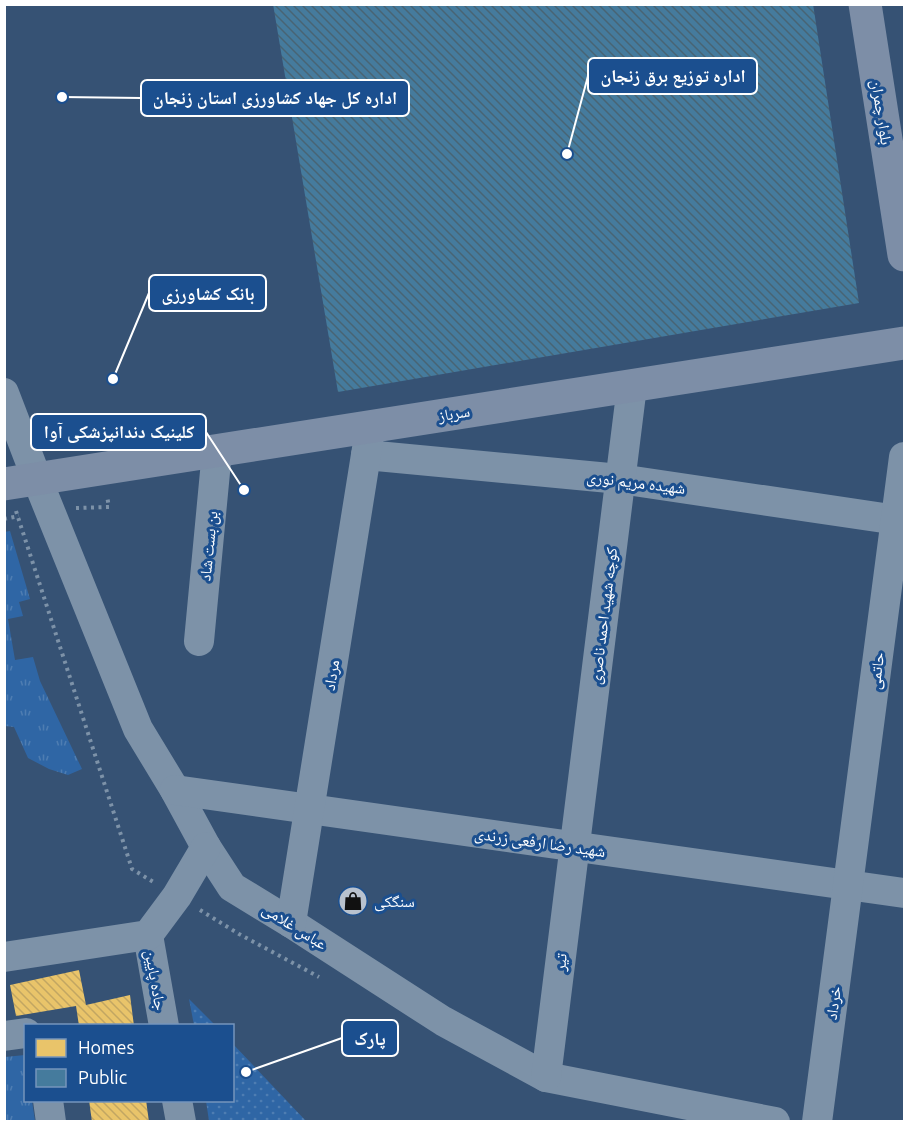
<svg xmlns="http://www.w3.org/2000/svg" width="909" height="1126" viewBox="0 0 909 1126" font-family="Ubuntu,'Noto Naskh Arabic',sans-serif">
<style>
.grass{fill:url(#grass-tufts)}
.garden{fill:url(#garden-dots)}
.homes{fill:url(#homes-back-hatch)}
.public{fill:url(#public-back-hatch)}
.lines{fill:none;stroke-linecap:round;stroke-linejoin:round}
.path{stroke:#7d92a8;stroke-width:4;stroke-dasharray:3 4.5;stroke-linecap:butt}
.minor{stroke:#7d92a8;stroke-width:30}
.major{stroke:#7d8ea7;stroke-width:33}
.labels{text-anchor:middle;stroke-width:6;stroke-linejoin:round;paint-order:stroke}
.street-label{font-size:16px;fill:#fff;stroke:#1b4f8f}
.poi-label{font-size:16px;fill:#fff;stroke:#1b4f8f;text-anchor:start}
.leader{fill:none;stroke:#fff;stroke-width:2}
.callout-dot{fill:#fff;stroke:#1b4f8f;stroke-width:2}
.callout{fill:#1b4f8f;stroke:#fff;stroke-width:2}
.callout-label{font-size:18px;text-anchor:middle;font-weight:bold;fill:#fff}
</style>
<defs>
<pattern id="grass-tufts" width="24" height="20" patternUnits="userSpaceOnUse" patternTransform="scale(1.5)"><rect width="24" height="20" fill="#2f66a5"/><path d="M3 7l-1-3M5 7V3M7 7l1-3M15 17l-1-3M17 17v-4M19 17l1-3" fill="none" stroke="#4e7db2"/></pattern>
<pattern id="garden-dots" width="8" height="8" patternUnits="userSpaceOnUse" patternTransform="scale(1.5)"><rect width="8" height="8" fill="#2f66a5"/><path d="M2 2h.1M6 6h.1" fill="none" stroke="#4e7db2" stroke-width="1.8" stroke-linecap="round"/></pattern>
<pattern id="homes-back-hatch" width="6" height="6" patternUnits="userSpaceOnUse" patternTransform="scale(1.5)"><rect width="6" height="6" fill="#e9c46a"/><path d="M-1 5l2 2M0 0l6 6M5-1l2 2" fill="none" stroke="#c2a662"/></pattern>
<pattern id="public-back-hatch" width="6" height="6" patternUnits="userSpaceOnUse" patternTransform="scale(1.5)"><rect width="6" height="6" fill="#457b9d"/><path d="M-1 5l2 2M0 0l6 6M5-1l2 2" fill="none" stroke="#486474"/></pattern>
</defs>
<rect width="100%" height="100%" fill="#365274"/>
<g class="grass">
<polygon points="10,531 30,599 19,602 23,616 8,619 15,660 33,657 40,681 82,769 68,775 49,769 28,758 14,727 5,726 4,532"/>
<polygon points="25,1055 26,1100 32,1101 35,1121 5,1121 5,1057"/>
</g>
<g class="garden">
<polygon points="189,999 215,1025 194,1025"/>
<polygon points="233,1044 306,1121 209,1121 206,1101 232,1100"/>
</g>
<g class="homes">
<polygon points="79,970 86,1005 130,995 134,1026 79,1026 76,1006 16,1016 10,985"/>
<polygon points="89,1100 146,1100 149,1122 92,1122"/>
</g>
<polygon class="public" points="273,4 813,4 859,303 338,392"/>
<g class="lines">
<g class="path">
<polyline points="52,443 69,442"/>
<polyline points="76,508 109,507 107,496"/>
<polyline points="16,511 132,869 155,883"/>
<polyline points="4,519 19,516"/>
<polyline points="200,910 239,934 319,977"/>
</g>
<g class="minor">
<polyline points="4,393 37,479 138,729 175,790 206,847 232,887 291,923 443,1021 546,1077 775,1122"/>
<polyline points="366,455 620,479 904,521"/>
<polyline points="199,641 217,451"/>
<polyline points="175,790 904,893"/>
<polyline points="291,923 369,436"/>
<polyline points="148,935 164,1026"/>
<polyline points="4,957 148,935 177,896 206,847"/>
<polyline points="4,1036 26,1033"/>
<polyline points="546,1077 632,386"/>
<polyline points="48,1100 51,1122"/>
<polyline points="177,1100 181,1122"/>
<polyline points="817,1122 904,457"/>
</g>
<g class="major">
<polyline points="865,4 904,255"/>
<polyline points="4,484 904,343"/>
</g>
</g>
<defs>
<g id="shop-disc" transform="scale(1.5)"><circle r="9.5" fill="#b9c2ce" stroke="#1b4f8f"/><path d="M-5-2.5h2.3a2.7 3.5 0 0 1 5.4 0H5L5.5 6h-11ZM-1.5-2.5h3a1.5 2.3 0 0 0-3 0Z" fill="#111"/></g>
</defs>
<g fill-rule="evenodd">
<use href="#shop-disc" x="353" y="901"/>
</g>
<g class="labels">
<g class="street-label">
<text transform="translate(882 112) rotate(81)" y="6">بلوار چمران</text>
<text transform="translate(454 413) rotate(-9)" y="6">سرباز</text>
<text transform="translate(636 482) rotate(7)" y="6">شهیده مریم نوری</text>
<text transform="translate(208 546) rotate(-84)" y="6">بن بست شاد</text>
<text transform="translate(603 616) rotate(-83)" y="6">کوچه شهید احمد ناصری</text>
<text transform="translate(876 671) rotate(-83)" y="6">حاتمی</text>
<text transform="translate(331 675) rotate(-81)" y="6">مرداد</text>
<text transform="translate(540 842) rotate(8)" y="6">شهید رضا ارفعی زرندی</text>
<text transform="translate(295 926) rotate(32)" y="6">عباس غلامی</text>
<text transform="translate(560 962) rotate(-83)" y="6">تیر</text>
<text transform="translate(156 980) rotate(80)" y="6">جاده پایین</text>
<text transform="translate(833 1003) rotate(-82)" y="6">خرداد</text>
</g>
<g class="poi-label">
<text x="374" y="907">سنگکی</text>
</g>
</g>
<path class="leader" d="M567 154L588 76M62 97L141 98M113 379L149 293M244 490L206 432M246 1072L342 1038"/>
<g class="callout-dot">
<circle cx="567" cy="154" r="6"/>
<circle cx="62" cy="97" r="6"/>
<circle cx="113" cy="379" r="6"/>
<circle cx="244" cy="490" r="6"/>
<circle cx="246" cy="1072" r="6"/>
</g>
<g class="callout">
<rect x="588" y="58" width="169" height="36" rx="6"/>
<rect x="141" y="80" width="268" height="36" rx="6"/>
<rect x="149" y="275" width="117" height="36" rx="6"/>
<rect x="31" y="414" width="175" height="36" rx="6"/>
<rect x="342" y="1020" width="56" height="36" rx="6"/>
</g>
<g class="callout-label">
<text x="673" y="82">اداره توزیع برق زنجان</text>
<text x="275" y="104">اداره کل جهاد کشاورزی استان زنجان</text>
<text x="208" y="300">بانک کشاورزی</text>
<text x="119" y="438">کلینیک دندانپزشکی آوا</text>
<text x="370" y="1045">پارک</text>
</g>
<rect width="909" height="1126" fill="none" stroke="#ffffff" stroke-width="12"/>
<rect x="24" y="1024" width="210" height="78" fill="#1b4f8f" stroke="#7695bc" stroke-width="1.5"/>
<rect x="36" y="1039" width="30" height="18" fill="#e9c46a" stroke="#7695bc" stroke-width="1.5"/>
<text x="78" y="1054" font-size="18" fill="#ffffff">Homes</text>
<rect x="36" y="1069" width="30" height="18" fill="#457b9d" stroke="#7695bc" stroke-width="1.5"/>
<text x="78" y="1084" font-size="18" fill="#ffffff">Public</text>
</svg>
